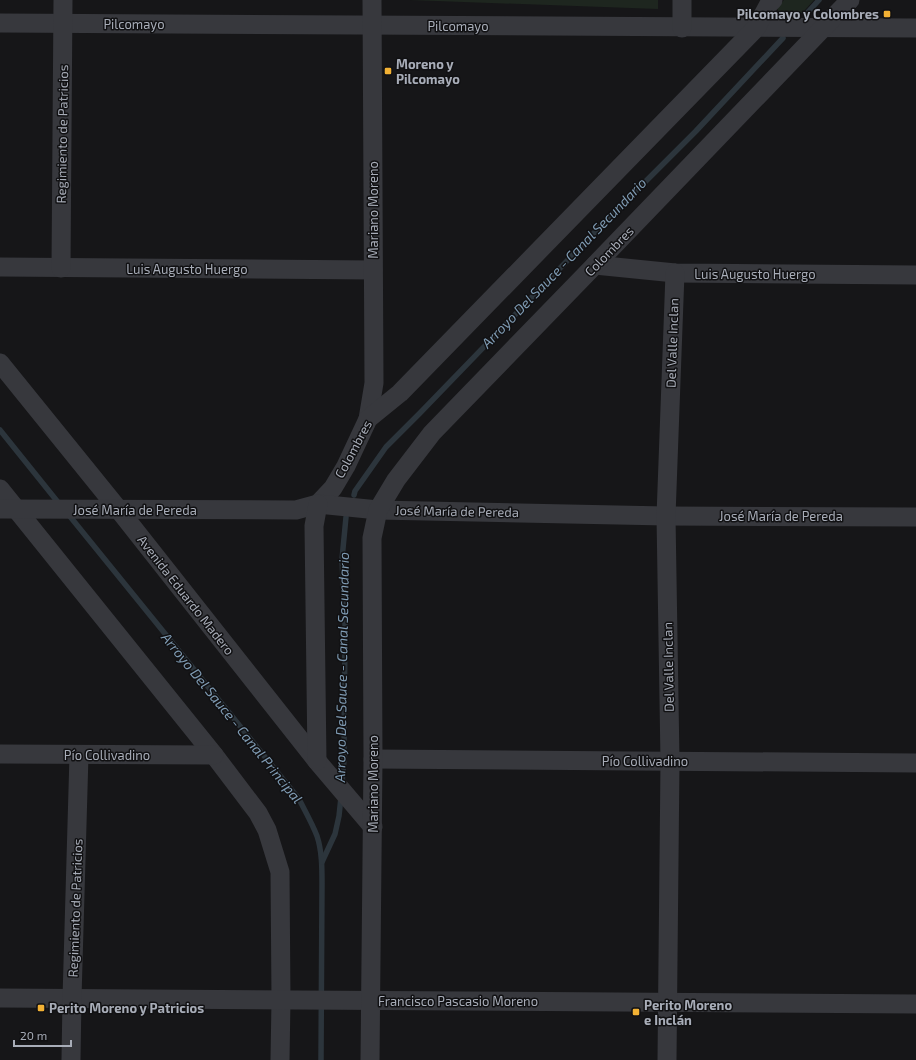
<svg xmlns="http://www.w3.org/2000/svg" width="916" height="1060" viewBox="0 0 916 1060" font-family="'Exo 2',sans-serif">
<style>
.green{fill:#1e261f}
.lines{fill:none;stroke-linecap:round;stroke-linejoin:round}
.stream{stroke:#2c353c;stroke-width:5.5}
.street{stroke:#37383d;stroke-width:19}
.poi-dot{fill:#f2b134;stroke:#111113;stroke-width:1.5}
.labels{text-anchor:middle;stroke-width:3;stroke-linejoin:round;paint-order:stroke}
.poi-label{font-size:13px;font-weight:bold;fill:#a8adb8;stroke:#111113;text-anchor:start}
.street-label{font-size:13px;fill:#a8adb8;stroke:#111113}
.water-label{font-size:14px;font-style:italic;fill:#7f9bb3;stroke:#111113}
</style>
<rect width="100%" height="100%" fill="#161618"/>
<g class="green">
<polygon points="410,0 658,0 658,9"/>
<polygon points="784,0 814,0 802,13 780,15 777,8"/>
</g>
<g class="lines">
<g class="stream">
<polyline points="808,12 819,0"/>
<polyline points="0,430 61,506"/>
<polyline points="354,495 355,491 386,447 420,413 592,235 696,131 783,38"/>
<path d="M68 514 299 799C305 811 312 823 317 836 322 851 322 868 322 883L321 1060"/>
<polyline points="342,783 344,760 345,623 342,559 346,517"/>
<polyline points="322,862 335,834 339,816 341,797"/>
</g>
<g class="street">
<polyline points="0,23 916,28"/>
<polyline points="682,28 682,0"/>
<polyline points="595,265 675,273 916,275"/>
<polyline points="0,267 373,270"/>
<polyline points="61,268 63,0"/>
<polyline points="0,363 119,510 317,761 373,827"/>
<polyline points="368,419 374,383 372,0"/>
<polyline points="0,489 214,755 258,813 267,830 280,872 281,1000 280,1060"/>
<polyline points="318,504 333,488 346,466 368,419 400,393 756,28 769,4 773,0"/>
<polyline points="0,509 296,510 318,504 378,510 666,516 916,517"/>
<polyline points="0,754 214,755"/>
<polyline points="373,759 916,763"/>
<polyline points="317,761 314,526 318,504"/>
<polyline points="0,998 916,1004"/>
<polyline points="71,1060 72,998 79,755"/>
<polyline points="370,1060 373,759 372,538 378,510 396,480 432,433 595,265 850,0"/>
<polyline points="667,1060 670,761 666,516 675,273"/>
</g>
</g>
<g class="poi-dot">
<rect x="883" y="10" width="8" height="8" rx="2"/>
<rect x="384" y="67" width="8" height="8" rx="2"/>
<rect x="37" y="1004" width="8" height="8" rx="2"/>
<rect x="632" y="1008" width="8" height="8" rx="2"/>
</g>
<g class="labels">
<g class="poi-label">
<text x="879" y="19" text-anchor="end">Pilcomayo y Colombres</text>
<text x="396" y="69">Moreno y<tspan x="396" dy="15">Pilcomayo</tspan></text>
<text x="644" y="1010">Perito Moreno<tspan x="644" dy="15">e Inclán</tspan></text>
<text x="49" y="1013">Perito Moreno y Patricios</text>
</g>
<g class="street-label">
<text x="134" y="29">Pilcomayo</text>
<text x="458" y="31">Pilcomayo</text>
<text transform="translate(62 134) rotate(-89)" y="5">Regimiento de Patricios</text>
<text transform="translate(373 210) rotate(-90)" y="5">Mariano Moreno</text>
<text transform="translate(609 251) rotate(-46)" y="5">Colombres</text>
<text x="187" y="274">Luis Augusto Huergo</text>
<text x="755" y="279">Luis Augusto Huergo</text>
<text transform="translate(672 343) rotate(-88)" y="5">Del Valle Inclan</text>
<text transform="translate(353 449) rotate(-62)" y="5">Colombres</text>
<text x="135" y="515">José María de Pereda</text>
<text transform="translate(457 511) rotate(1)" y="5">José María de Pereda</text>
<text x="781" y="521">José María de Pereda</text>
<text transform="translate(186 595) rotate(52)" y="5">Avenida Eduardo Madero</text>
<text transform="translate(668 667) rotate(-91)" y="5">Del Valle Inclan</text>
<text x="107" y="760">Pío Collivadino</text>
<text x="645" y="766">Pío Collivadino</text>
<text transform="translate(373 784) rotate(-90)" y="5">Mariano Moreno</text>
<text transform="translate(75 908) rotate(-88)" y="5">Regimiento de Patricios</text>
<text x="458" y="1006">Francisco Pascasio Moreno</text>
</g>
<g class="water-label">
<text transform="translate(564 263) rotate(-46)" y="5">Arroyo Del Sauce - Canal Secundario</text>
<text transform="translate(342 667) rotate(-89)" y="5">Arroyo Del Sauce - Canal Secundario</text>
<text transform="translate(232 718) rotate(51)" y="5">Arroyo Del Sauce - Canal Principal</text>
</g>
</g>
<path d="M14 1040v6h57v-6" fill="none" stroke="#a8adb8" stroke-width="2"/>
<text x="20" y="1040" font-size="12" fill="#a8adb8" stroke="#111113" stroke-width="3" paint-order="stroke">20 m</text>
</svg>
